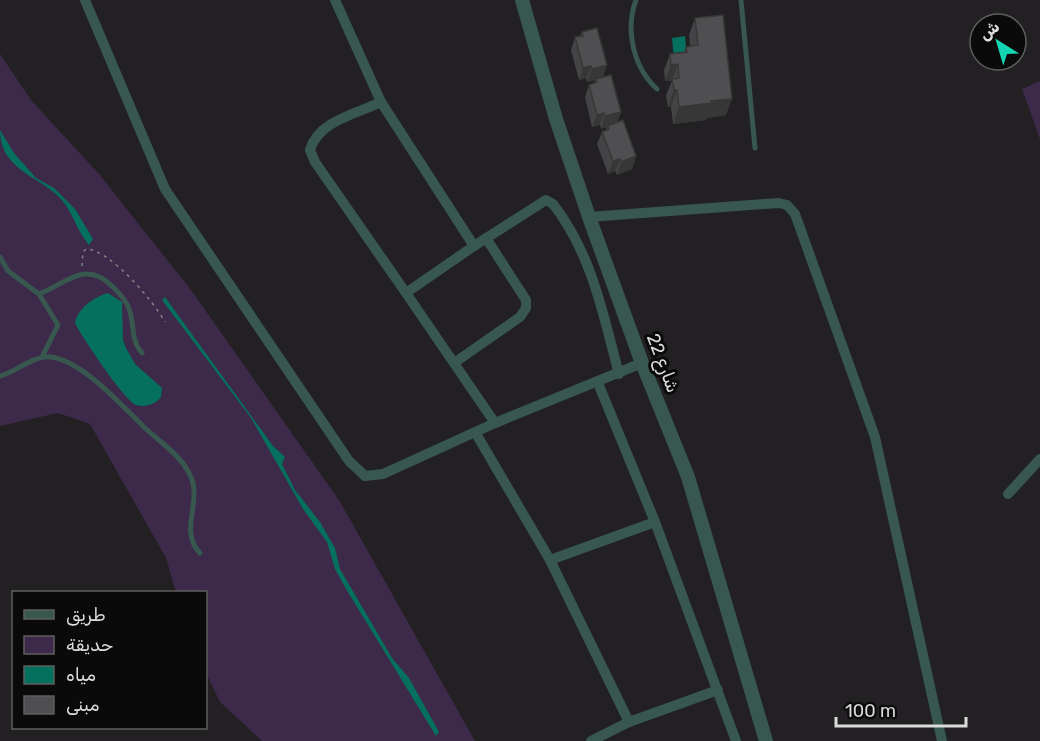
<svg xmlns="http://www.w3.org/2000/svg" width="1040" height="741" viewBox="0 0 1040 741" font-family="Rubik,Vazirmatn,sans-serif">
<style>
.green{fill:#3d2949}
.water{fill:#05705d}
.lines{fill:none;stroke-linecap:round;stroke-linejoin:round}
.path{stroke:#848385;stroke-width:1.5;stroke-dasharray:3 4.5;stroke-linecap:butt}
.service{stroke:#37574f;stroke-width:5}
.minor{stroke:#37574f;stroke-width:10}
.tertiary{stroke:#37574f;stroke-width:14}
.wall{fill:#444345}
.shaded-wall{fill:#373738}
.building{fill:#4f4e50;stroke:#373738;stroke-width:1.5}
.labels{text-anchor:middle;stroke-width:6;stroke-linejoin:round;paint-order:stroke}
.street-label{font-size:18px;fill:#dcdbdc;stroke:#0b0a0b}
</style>
<rect width="100%" height="100%" fill="#222023"/>
<g class="green">
<polygon points="0,54 31,100 99,174 191,290 339,500 475,741 262,741 220,702 206,673 206,592 176,592 166,558 90,424 58,413 0,426"/>
<polygon points="1040,81 1040,139 1022,89"/>
</g>
<g class="water">
<polygon points="685,36 687,58 674,59 672,38"/>
<path d="M0 130 14 153 36 178 54 188 75 209 93 239 89 245C78 232 74 217 65 204 45 176 0 173 0 130Z"/>
<path d="M108 293 122 302 123 340 126 348 135 364 162 388 161 397C156 404 145 408 136 405 125 401 81 336 75 323 78 308 94 297 108 293Z"/>
<polygon points="165,297 273,446 285,457 282,464 295,490 320,522 335,548 340,569 392,658 409,678 439,732 436,736 346,589 335,569 327,542 303,509 251,418 162,300"/>
</g>
<g class="lines">
<path class="path" d="M82 266 83 252 86 249C111 250 154 302 165 322"/>
<g class="service">
<path d="M636 0C625 30 633 67 657 89"/>
<polyline points="741,0 755,148"/>
<path d="M0 257 8 271 39 294C67 283 86 259 113 287 119 293 127 301 129 309 135 324 130 340 142 353"/>
<polyline points="39,294 58,325 42,357"/>
<path d="M0 376C17 372 33 355 51 357 83 361 123 407 145 428 162 444 186 458 193 483 199 506 180 532 200 553"/>
</g>
<g class="minor">
<polyline points="85,0 165,189 349,461 365,476 383,474 495,423 642,363"/>
<polyline points="335,0 381,102 474,246 406,293 495,423"/>
<path d="M381 102C356 114 318 121 310 150L315 162 406 293"/>
<polyline points="589,217 779,203 787,205 795,214 875,437 942,741"/>
<path d="M474 246 546 200 553 204C592 254 603 314 619 374"/>
<polyline points="454,363 520,317 526,308 526,300 486,238"/>
<polyline points="598,383 655,522 736,741"/>
<polyline points="475,432 550,560 629,722 591,741"/>
<polyline points="1008,494 1040,459"/>
<polyline points="550,560 655,522"/>
<polyline points="629,722 718,690"/>
</g>
<polyline class="tertiary" points="522,0 556,119 589,217 642,363 688,477 766,741"/>
</g>
<g class="wall">
<polygon points="695,18 726,115 707,118 706,120 673,124 671,107 668,107 666,95 672,81 665,81 664,70 670,54 684,52 686,47 690,46 689,35"/>
<polygon points="582,32 603,77 621,112 617,122 636,156 632,169 617,175 615,171 608,174 597,144 602,132 606,130 607,127 601,129 600,125 592,127 585,97 589,85 594,83 595,80 587,82 586,78 579,80 571,50 575,37 580,36"/>
</g>
<g class="shaded-wall">
<polygon points="678,64 672,81 665,81 671,65"/>
<polygon points="607,65 603,78 587,82 592,69"/>
<polygon points="591,66 586,78 579,80 583,68"/>
<polygon points="674,90 677,90 671,107 668,107"/>
<polygon points="732,99 726,115 707,118 706,120 673,124 679,107 711,101"/>
<polygon points="621,112 616,125 608,126 607,127 601,129 605,116"/>
<polygon points="604,113 600,125 592,127 597,115"/>
<polygon points="636,156 632,169 617,175 621,162"/>
<polygon points="620,159 615,171 608,174 613,161"/>
</g>
<g class="building">
<polygon points="723,15 732,99 711,101 712,103 679,107 677,90 674,90 672,79 679,78 678,64 671,65 670,54 687,52 686,47 698,45 695,18"/>
<polygon points="597,28 607,65 592,69 591,66 583,68 575,37 583,36 582,32"/>
<polygon points="611,75 621,112 605,116 604,113 597,115 589,85 597,82 596,79"/>
<polygon points="623,120 636,156 621,162 620,159 613,161 602,132 609,129 608,126"/>
</g>
<g class="labels">
<g class="street-label">
<text transform="translate(663 363) rotate(69)" y="6">شارع 22</text>
</g>
</g>
<rect x="12" y="591" width="195" height="138" fill="#0b0a0b" stroke="#5f5e5f" stroke-width="1.5"/>
<rect x="24" y="610" width="30" height="9" fill="#37574f" stroke="#5f5e5f" stroke-width="1.5"/>
<text x="66" y="621" font-size="18" fill="#dcdbdc">طريق</text>
<rect x="24" y="636" width="30" height="18" fill="#3d2949" stroke="#5f5e5f" stroke-width="1.5"/>
<text x="66" y="651" font-size="18" fill="#dcdbdc">حديقة</text>
<rect x="24" y="666" width="30" height="18" fill="#05705d" stroke="#5f5e5f" stroke-width="1.5"/>
<text x="66" y="681" font-size="18" fill="#dcdbdc">مياه</text>
<rect x="24" y="696" width="30" height="18" fill="#4f4e50" stroke="#5f5e5f" stroke-width="1.5"/>
<text x="66" y="711" font-size="18" fill="#dcdbdc">مبنى</text>
<g transform="translate(998 42) rotate(323)"><circle r="28" fill="#0b0a0b" stroke="#5f5e5f" stroke-width="1.5"/>
<path d="M0-4.5L10 22L0 15L-10 22Z" fill="#14d5b3"/>
<text y="-9" font-size="16" font-weight="bold" text-anchor="middle" fill="#dcdbdc">ش</text>
</g>
<path d="M836 717v9h130v-9" fill="none" stroke="#dcdbdc" stroke-width="3"/>
<text x="845" y="717" font-size="18" fill="#dcdbdc" stroke="#0b0a0b" stroke-width="4.5" paint-order="stroke">100 m</text>
</svg>
